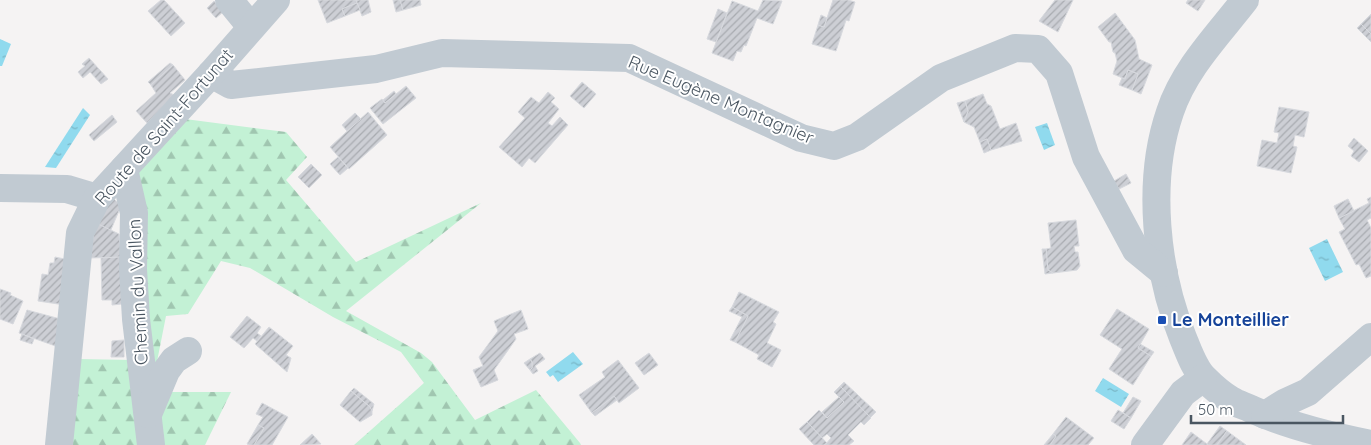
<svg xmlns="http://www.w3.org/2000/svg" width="1371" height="445" viewBox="0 0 1371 445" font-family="Quicksand,sans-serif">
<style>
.forest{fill:url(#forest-firs)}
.water{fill:url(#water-ripples)}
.building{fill:url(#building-hatch);stroke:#d7d9de}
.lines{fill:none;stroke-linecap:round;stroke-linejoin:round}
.minor{stroke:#c1cad2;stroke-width:28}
.transit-dot{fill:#1a4fb4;stroke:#fff;stroke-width:2}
.labels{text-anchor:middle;stroke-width:4;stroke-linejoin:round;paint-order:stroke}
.street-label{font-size:18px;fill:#4a5661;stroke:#fff}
.transit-label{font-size:18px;font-weight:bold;fill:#164399;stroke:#fff;text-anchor:start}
</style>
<defs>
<pattern id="forest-firs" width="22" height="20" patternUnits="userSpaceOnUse" patternTransform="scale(1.25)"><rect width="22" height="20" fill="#c3f1d5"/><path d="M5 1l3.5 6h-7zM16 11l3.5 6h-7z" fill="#a0c6b0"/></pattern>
<pattern id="water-ripples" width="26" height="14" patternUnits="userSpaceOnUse" patternTransform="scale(1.25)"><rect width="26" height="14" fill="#90daee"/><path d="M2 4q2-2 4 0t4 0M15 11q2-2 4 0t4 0" fill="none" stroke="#78b4c4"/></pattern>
<pattern id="building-hatch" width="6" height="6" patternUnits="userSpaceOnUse" patternTransform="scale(1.25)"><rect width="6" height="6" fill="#cdcfd5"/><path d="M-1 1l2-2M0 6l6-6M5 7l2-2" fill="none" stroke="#a8abb0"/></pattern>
</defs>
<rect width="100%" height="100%" fill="#f5f3f3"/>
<g class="forest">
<polygon points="185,119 286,132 307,157 286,180 356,262 481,203 346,311 421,353 432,362 475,420 536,390 580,443 581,445 354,445 424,383 401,352 333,317 250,268 221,261 188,314 166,316 151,392 130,173"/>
<polygon points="78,359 132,360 141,445 68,445"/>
<polygon points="164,392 231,392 205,445 157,445"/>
</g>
<g class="water">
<polygon points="0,39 11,44 2,66 0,66"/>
<polygon points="83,108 90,115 56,168 45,167"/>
<polygon points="1047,123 1055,145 1044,150 1035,127"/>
<polygon points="1327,239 1343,272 1325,281 1309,248"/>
<polygon points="573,352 583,364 558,382 553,375 550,377 546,372"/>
<polygon points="1103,378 1129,394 1121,407 1095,391"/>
</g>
<g class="building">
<polygon points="161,0 164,0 185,23 171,36 148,11"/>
<polygon points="318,0 356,0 357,3 342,9 345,16 327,23"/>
<polygon points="356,0 368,0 371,12 362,16"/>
<polygon points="393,0 400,0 403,10 396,12"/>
<polygon points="400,0 420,0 421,5 403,10"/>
<polygon points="763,0 782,1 773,24 757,18 746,46 744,45 741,52 737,51 733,61 712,53 732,1 758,11"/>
<polygon points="833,0 848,0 855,2 849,21 846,20 836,51 812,44 818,25 824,27"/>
<polygon points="1055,0 1073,0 1058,32 1039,21"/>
<polygon points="1188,0 1205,0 1198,11 1186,3"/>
<polygon points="214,1 223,12 216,18 207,8"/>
<polygon points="357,3 360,10 345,16 342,9"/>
<polygon points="718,9 727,13 716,42 707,39"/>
<polygon points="1115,13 1135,40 1139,59 1152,65 1141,94 1132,90 1138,74 1128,70 1125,79 1113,74 1117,61 1115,53 1113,52 1111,42 1109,42 1098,27"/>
<polygon points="1371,14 1371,34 1361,24"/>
<polygon points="821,15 827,18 824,27 818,25"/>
<polygon points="1361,24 1371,34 1371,42 1357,28"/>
<polygon points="89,58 108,79 101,84 90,72 83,78 78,72 85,66 82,64"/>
<polygon points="170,63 173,65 151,85 148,82"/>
<polygon points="173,65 185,80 170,93 174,95 147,123 136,111 156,93 151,85"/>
<polygon points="1128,70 1138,74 1132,90 1119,85 1122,78 1125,79"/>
<polygon points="582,82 596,94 584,108 570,96"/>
<polygon points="406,86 416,98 383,124 370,108 382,99 385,103"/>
<polygon points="394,91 396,94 385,103 383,100"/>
<polygon points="548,92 555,98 551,102 559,109 548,123 552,126 560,117 568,125 535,163 529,158 522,167 499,147 525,118 518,112 531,97 539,103"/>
<polygon points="983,94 987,104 991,106 1000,129 1016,123 1022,141 991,150 987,139 980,142 974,127 964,122 968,111 965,101"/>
<polygon points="965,101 968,111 964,122 957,103"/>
<polygon points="1279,107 1309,112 1304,137 1295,135 1293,146 1297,147 1291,173 1257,166 1262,140 1277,143 1279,133 1274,132"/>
<polygon points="368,112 387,135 349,169 330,147"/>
<polygon points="355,113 361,119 347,131 342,125"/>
<polygon points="112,115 117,122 94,141 89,135"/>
<polygon points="1354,138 1368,151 1359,162 1351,156 1354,151 1348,146"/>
<polygon points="987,139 991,150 984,153 980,142"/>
<polygon points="338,157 348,168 340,175 330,164"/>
<polygon points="311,164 322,175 309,188 298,177"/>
<polygon points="1126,174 1131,183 1119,189 1114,181"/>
<polygon points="1371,197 1371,218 1367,220 1371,228 1371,276 1366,278 1359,264 1356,265 1339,232 1345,229 1339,218 1369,203 1367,199"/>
<polygon points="113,198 121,206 110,232 96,223"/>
<polygon points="1348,199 1354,211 1339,218 1334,206"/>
<polygon points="1076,220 1079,246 1074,246 1075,252 1078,252 1080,266 1077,270 1053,273 1048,270 1046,249 1051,248 1048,223"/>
<polygon points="96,223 119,234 121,257 89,258"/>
<polygon points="1042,249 1046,249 1048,270 1053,273 1045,274"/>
<polygon points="55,257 69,260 65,305 38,301 42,274 48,275 50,263 54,263"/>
<polygon points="121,257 122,304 112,305 112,300 102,300 101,258"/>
<polygon points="0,289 11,293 10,295 23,301 13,324 0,319"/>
<polygon points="739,292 779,312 773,322 776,324 767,343 781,350 772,367 757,359 759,355 735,342 748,316 732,307"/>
<polygon points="732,307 748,316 735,342 730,340 742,317 729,311"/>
<polygon points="1117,309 1149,329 1138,348 1151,356 1133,385 1109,369 1122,349 1100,335"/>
<polygon points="27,310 64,320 61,348 19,333"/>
<polygon points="521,310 528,329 514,334 516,339 494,370 498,380 481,387 473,370 483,366 479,357 498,331 494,321"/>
<polygon points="247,316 261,327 257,333 261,336 257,341 253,338 244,348 230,337"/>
<polygon points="269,327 293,346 286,355 291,358 287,372 255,344"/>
<polygon points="22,334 34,339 32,344 20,340"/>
<polygon points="124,340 124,357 111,357 112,341"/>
<polygon points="1140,344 1154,352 1151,356 1138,348"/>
<polygon points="540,353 545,359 535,366 538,371 533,374 530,370 532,368 532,362 530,359"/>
<polygon points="649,353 658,365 644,375 635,363"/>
<polygon points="530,359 532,362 532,368 530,370 524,363"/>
<polygon points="618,360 639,388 619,403 614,396 592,413 579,395 605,377 602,372"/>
<polygon points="844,382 876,412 870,418 840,386"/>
<polygon points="840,386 871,418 864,425 861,422 848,435 854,441 849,445 825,445 831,438 827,434 822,438 807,422 819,410 827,418 844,402 834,392"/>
<polygon points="354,388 374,404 372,411 370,407 351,391"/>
<polygon points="351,391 370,407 372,411 372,415 360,422 340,405"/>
<polygon points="614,396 617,400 595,416 592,413"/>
<polygon points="839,397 844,402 827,418 822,412"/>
<polygon points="1133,397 1141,401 1131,418 1123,413"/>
<polygon points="262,403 288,417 272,445 254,445 264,428 258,425 263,417 256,414"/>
<polygon points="1118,410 1131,418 1124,429 1111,421"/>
<polygon points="1066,417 1094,438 1088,445 1050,445 1056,436 1053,434"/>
<polygon points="807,422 827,443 824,445 814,445 799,429"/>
<polygon points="258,425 264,428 254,445 249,445 247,444"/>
<polygon points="1220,426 1227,431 1217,445 1208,445 1207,444"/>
<polygon points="1227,431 1246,445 1217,445"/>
<polygon points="1191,432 1207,444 1208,445 1182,445"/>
<polygon points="312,434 321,444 300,445"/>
<polygon points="1053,434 1056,436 1050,445 1044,445"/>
</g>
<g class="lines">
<g class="minor">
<polyline points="229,0 251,27"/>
<path d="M1245 0C1218 35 1184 69 1170 112 1146 182 1156 271 1183 338 1189 352 1194 368 1204 378 1212 386 1222 395 1231 400 1237 404 1245 406 1251 409 1289 426 1330 436 1371 444"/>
<polyline points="211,74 231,85 376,69 442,53 629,58 801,138 834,146 857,137 941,78 1015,48 1038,49 1059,73 1086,157 1136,250 1164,273"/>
<polyline points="124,169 134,213 133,269 136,319 151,445"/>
<polyline points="0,188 67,189 97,198"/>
<polyline points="148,414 166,371 174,360 188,351"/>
<polyline points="1265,415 1284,403 1308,392 1371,337"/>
<polyline points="59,445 80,233 97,198 211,74 276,0"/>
<polyline points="1145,445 1183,393 1203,378"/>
</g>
</g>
<rect class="transit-dot" x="1157" y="315" width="10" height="10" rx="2.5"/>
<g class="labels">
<g class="street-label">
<text transform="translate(721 100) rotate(23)" y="6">Rue Eugène Montagnier</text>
<text transform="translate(164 127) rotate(-49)" y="6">Route de Saint-Fortunat</text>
<text transform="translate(138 292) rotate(-93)" y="6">Chemin du Vallon</text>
</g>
<g class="transit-label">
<text x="1172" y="326">Le Monteillier</text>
</g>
</g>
<path d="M1191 415v8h152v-8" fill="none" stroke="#4a5661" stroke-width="2.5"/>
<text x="1198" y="415" font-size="15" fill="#4a5661" stroke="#ffffff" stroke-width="4" paint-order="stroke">50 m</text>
</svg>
